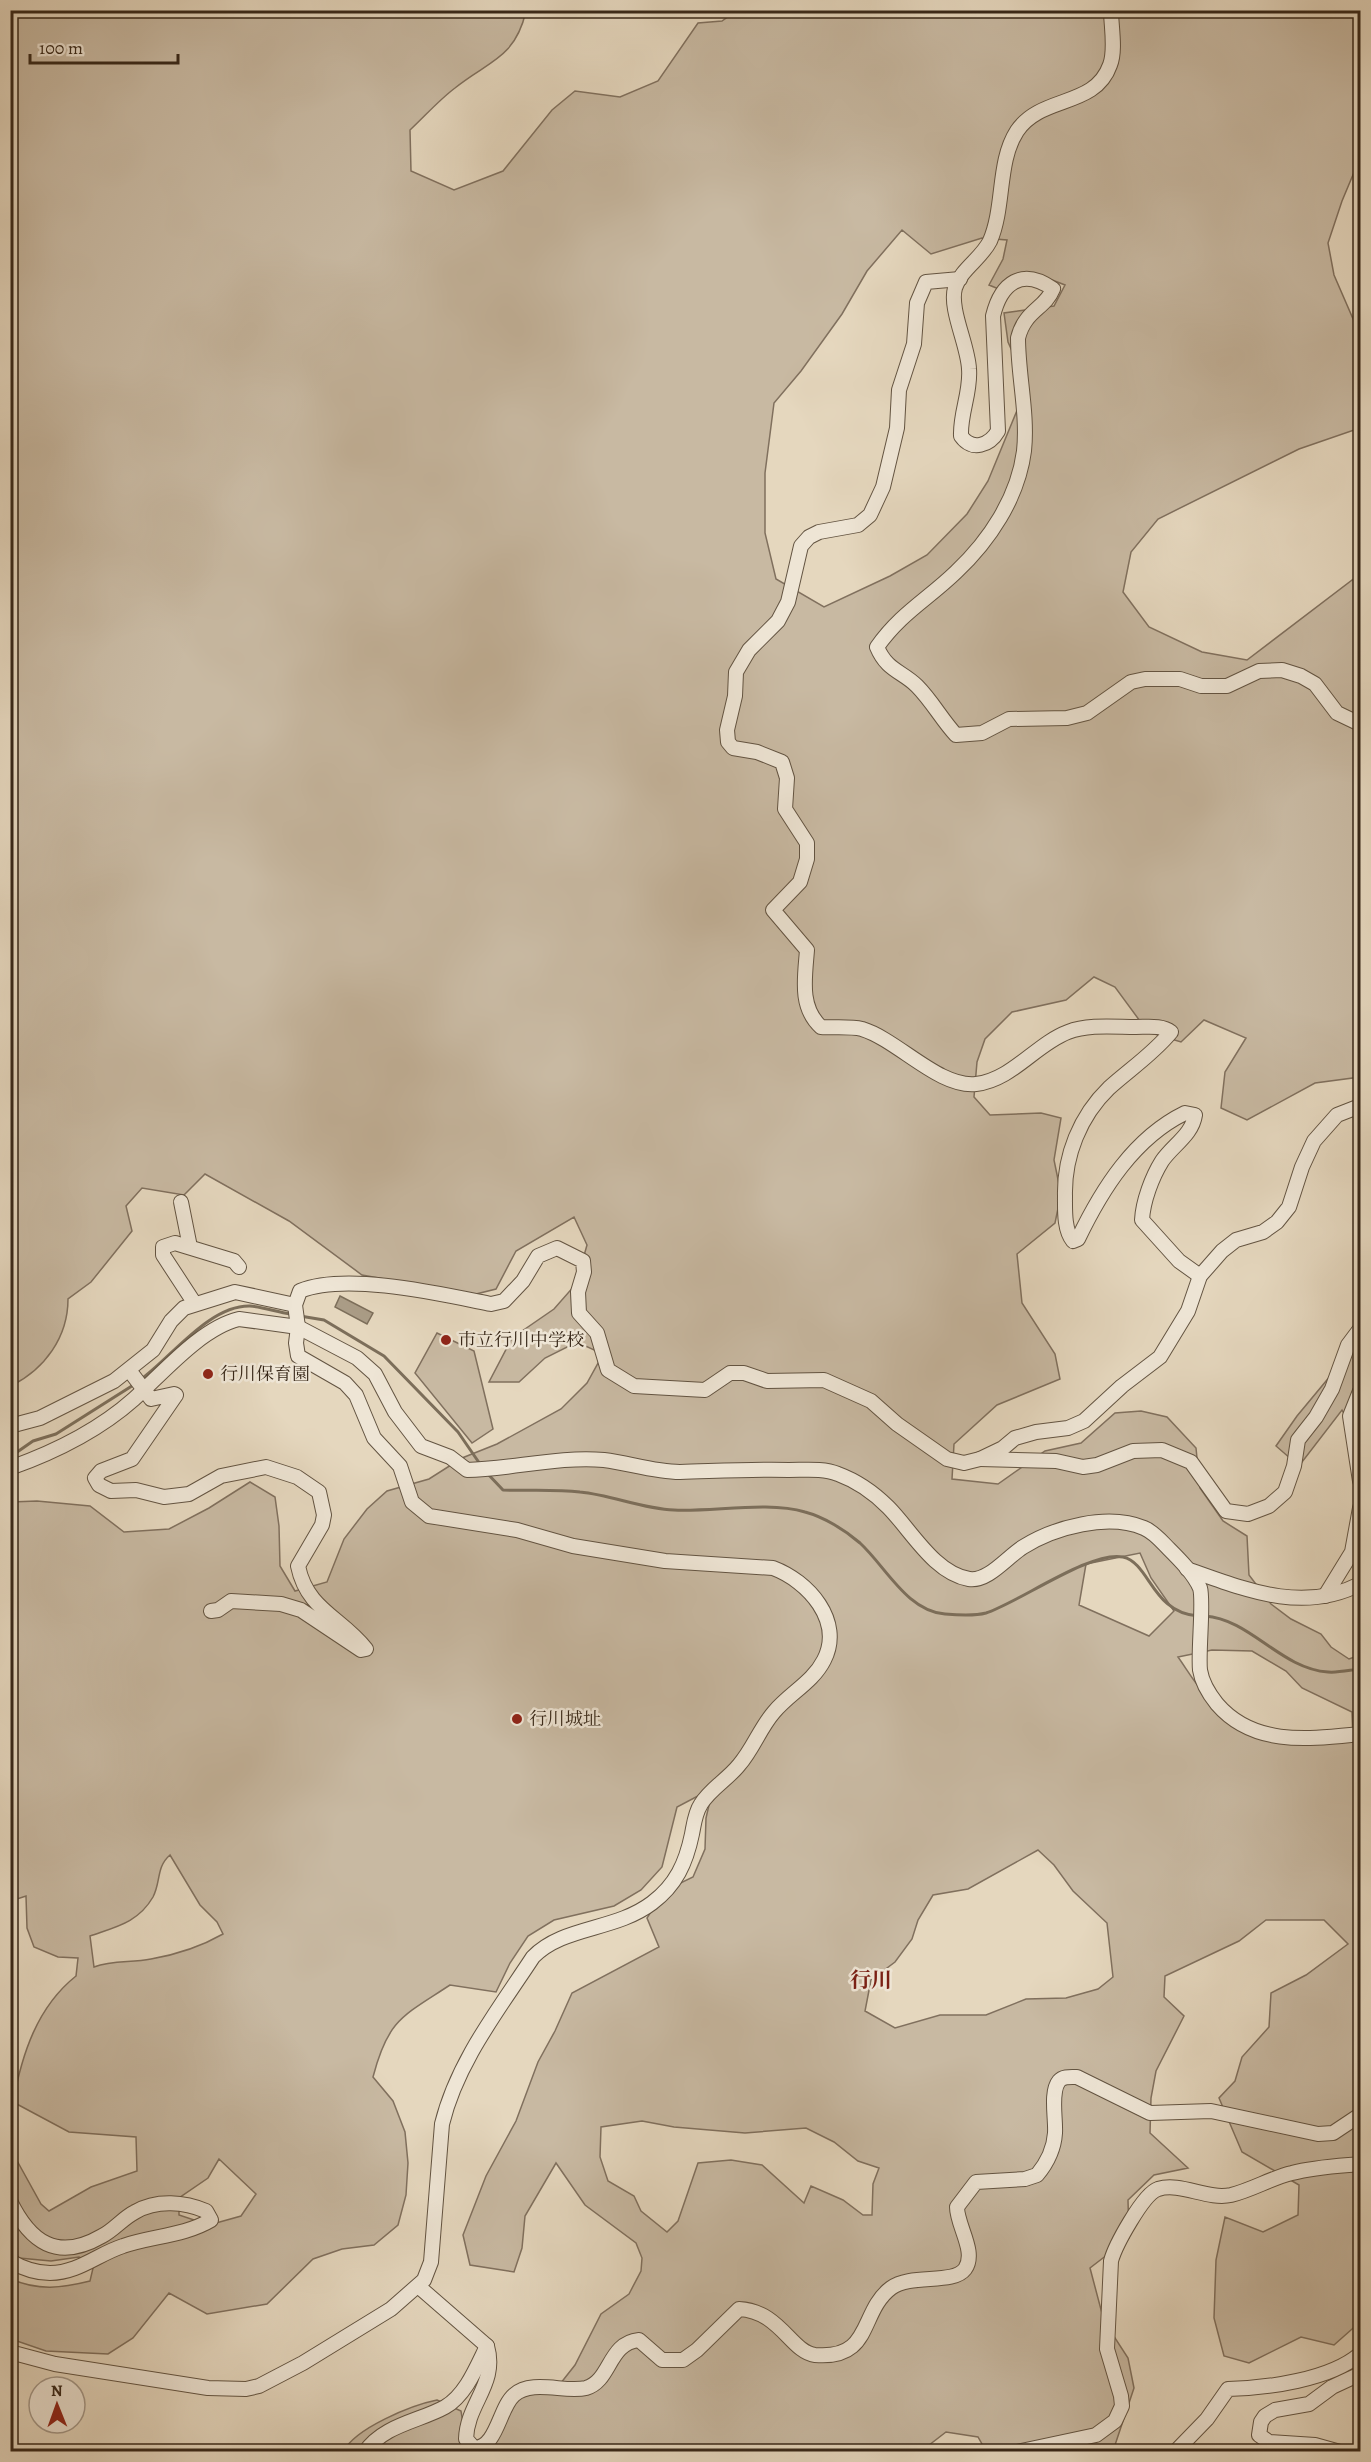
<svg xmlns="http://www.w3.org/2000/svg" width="1371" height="2462" viewBox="0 0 1371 2462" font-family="Alegreya,'Noto Serif JP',serif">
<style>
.green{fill:#c8b9a2;stroke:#80705e;stroke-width:1.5;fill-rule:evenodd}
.water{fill:#aa9c86;stroke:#7c6e5a;stroke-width:1.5}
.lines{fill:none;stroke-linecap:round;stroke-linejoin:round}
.stream{stroke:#7c6e5a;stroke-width:3}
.minor-casing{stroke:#635442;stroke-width:16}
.minor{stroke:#eee5d5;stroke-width:14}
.poi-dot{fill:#8f2418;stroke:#eee5d5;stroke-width:2}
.labels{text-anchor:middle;stroke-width:5;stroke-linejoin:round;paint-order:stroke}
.poi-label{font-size:18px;fill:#382819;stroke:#eee5d5;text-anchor:start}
.quarter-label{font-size:21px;font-weight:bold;fill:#7a1f14;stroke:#eee5d5}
</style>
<rect width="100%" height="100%" fill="#e5d7be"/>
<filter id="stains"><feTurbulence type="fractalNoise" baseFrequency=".00333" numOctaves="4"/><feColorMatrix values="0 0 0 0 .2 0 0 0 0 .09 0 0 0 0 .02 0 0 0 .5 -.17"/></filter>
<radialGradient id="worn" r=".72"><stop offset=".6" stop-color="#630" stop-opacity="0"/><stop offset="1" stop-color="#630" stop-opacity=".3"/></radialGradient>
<g class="green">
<path d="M11 11H526C515 59 488 61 455 88 439 100 425 116 410 130L411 171 454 190 503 171 552 110 575 91 620 97 658 81 698 23 722 21 736 11H1360V158L1342 201 1328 243 1334 275 1360 335V428L1299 449 1158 519 1131 552 1123 592 1149 627 1202 652 1247 660 1360 574V1077L1315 1083 1247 1120 1221 1108 1225 1072 1246 1038 1204 1020 1181 1042 1148 1032 1115 987 1094 977 1066 1000 1012 1012 985 1039 977 1062 974 1097 990 1115 1041 1113 1061 1118 1054 1160 1061 1194 1055 1223 1017 1254 1022 1303 1055 1354 1060 1379 997 1405 954 1444 952 1479 998 1484 1045 1451 1081 1443 1115 1413 1141 1411 1167 1417 1196 1448 1200 1488 1223 1521 1247 1536 1249 1575 1271 1604 1291 1619 1321 1634 1331 1647 1349 1659 1360 1655V2322L1334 2345 1301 2337 1249 2363 1224 2356 1214 2318 1216 2260 1225 2217 1263 2232 1298 2215 1299 2185 1242 2152 1219 2098 1235 2081 1242 2057 1269 2027 1271 1993 1306 1975 1348 1944 1324 1920H1266L1239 1941 1165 1976 1164 1997 1184 2016 1156 2071 1151 2098 1150 2133 1188 2168 1154 2175 1128 2200 1129 2238 1090 2268 1104 2321 1128 2358 1134 2388 1113 2451H986L978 2437 946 2432 920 2452 478 2451 496 2441 500 2405 513 2389 553 2393 575 2365 601 2314 629 2294 641 2271 642 2258 636 2243 585 2205 556 2163 525 2216 522 2248 514 2272 470 2265 463 2235 486 2176 516 2121 538 2062 555 2031 572 1993 659 1947 647 1918 664 1891 693 1877 705 1849 706 1818 713 1788 677 1807 662 1867 641 1890 614 1906 554 1920 528 1936 510 1963 496 1992 450 1985C403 2016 388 2019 373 2077L393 2101 405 2132 408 2163 406 2195 398 2225 374 2245 342 2249 313 2259 267 2304 207 2314 169 2293 133 2338 108 2354 46 2351 11 2339V2279C38 2291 62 2288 90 2281L94 2264 79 2257 51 2261 19 2258 11 2248 10 2148 41 2204 49 2211 91 2187 137 2171 136 2137 69 2132 13 2102C22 2054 37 2007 76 1976L78 1958 58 1957 34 1947 27 1928 26 1896 11 1901V1502L37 1501 90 1506 124 1532 169 1529 209 1508 250 1482 275 1497 279 1526 280 1566 295 1591 327 1582 344 1539 367 1509 387 1491 429 1479 462 1458 497 1444 561 1409 587 1383 603 1354 577 1342 545 1358 519 1382H489L512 1338 554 1309 576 1284 587 1245 574 1217 516 1251 496 1289 456 1299 418 1285 362 1275 289 1221 205 1174 184 1195 142 1188 126 1206 132 1231 91 1282 68 1299C68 1337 45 1369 11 1386ZM902 230 931 254 982 238 1007 240 1003 259 989 285 1006 292 1042 276 1065 285 1054 306 1004 313 1008 342 1022 373 1018 408 988 481 967 514 927 555 890 576 824 607 776 579 765 533V473L774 403 801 371 842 314 867 271ZM1140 1553 1151 1578 1174 1611 1149 1636 1079 1605 1086 1564ZM1212 1650 1252 1651 1286 1671 1302 1688 1352 1712 1353 1740C1302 1739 1245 1731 1205 1694 1195 1684 1186 1668 1178 1657ZM1038 1850 1054 1865 1073 1891 1107 1923 1113 1977 1098 1989 1066 1998 1026 1999 986 2015H940L895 2028 865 2011 871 1980 895 1962 912 1939 918 1920 933 1895 968 1889ZM170 1855 200 1905 217 1922 223 1934C202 1946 174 1955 151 1959 131 1963 113 1960 94 1967L90 1936C115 1927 138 1923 153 1897 161 1882 156 1867 170 1855ZM642 2121 674 2127 745 2133 806 2128 834 2142 858 2161 879 2168 873 2184 872 2215H863L843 2200 811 2186 804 2203 762 2165 731 2160 698 2163 678 2221 667 2232 641 2211 634 2196 608 2181 600 2157 601 2127ZM219 2159 256 2194 241 2216 209 2225 179 2215V2198L208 2178Z"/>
<polygon points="1360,1327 1360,1442 1342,1410 1299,1466 1276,1446 1297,1416 1341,1363"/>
<polygon points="437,1333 474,1351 493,1429 472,1443 415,1373"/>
<path d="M437 2400 461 2411 466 2442 474 2451H428L422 2446 398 2451 343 2452C355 2428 412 2405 437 2400Z"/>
</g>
<polygon class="water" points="340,1296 373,1313 367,1324 335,1307"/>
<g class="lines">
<g class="stream">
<polyline points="300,1316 324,1320 384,1356 458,1432 480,1464"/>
<path d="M140 1380C171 1358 209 1305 250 1306 263 1307 277 1312 291 1314"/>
<polyline points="10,1457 33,1441 56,1434 135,1384"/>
<path d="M486 1472 503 1490C528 1491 555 1489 580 1492 612 1495 642 1509 674 1510 713 1512 768 1501 805 1512 824 1517 845 1530 860 1543 886 1567 907 1611 945 1614 957 1615 975 1616 986 1613 1018 1603 1091 1550 1123 1557 1150 1563 1152 1613 1198 1616"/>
<path d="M1205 1616C1250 1619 1281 1669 1328 1672 1338 1673 1350 1670 1360 1669"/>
</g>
<g class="minor-casing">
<g id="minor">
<path d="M1111 10C1111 26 1116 50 1110 65 1095 108 1041 95 1017 131 997 162 1005 206 990 241 981 259 961 269 955 288 949 309 968 345 969 369 971 392 960 413 961 436 972 452 990 445 998 431L993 316C1001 283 1022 267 1053 289 1045 309 1025 310 1018 338 1018 375 1028 414 1024 451 1018 498 989 541 956 572 927 600 901 613 877 647 887 671 902 671 917 686 932 701 942 720 956 735L982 733 1009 719 1067 718 1087 713 1131 682 1145 679H1180L1201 686H1227L1259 671 1282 670 1301 676 1315 684 1337 713 1360 724"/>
<path d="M960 279 926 282 917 303 914 344 899 390 897 428 883 487 870 515 858 525 819 532 809 537 801 546 788 602 778 621 749 650 736 672 735 696 727 730 728 742 733 748 757 752 782 762 787 778 785 809 807 843V859L800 882 773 910 807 950C805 977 799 1007 821 1027 833 1028 850 1026 862 1029 898 1040 939 1088 976 1084 1012 1080 1036 1044 1068 1032 1088 1024 1115 1027 1136 1027 1148 1027 1162 1025 1171 1032 1153 1054 1130 1069 1109 1088 1080 1116 1064 1156 1065 1196 1065 1210 1064 1230 1073 1241L1078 1239C1102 1189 1134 1138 1185 1113L1195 1115C1192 1135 1173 1145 1162 1161 1152 1177 1143 1201 1142 1220L1179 1261 1200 1276"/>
<polyline points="181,1202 190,1247"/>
<polyline points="195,1304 163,1255 163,1247 175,1243 234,1261 239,1267"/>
<path d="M129 1370 151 1399 174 1394 176 1395 132 1459 101 1471 95 1478 99 1485 111 1491 136 1490 164 1497 189 1494 221 1476 266 1467 297 1477 319 1492 324 1515 322 1525 298 1566C307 1610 341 1617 366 1649L361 1650 301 1610 281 1604 231 1601 218 1610 211 1611"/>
<polyline points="1360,1391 1350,1416 1360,1481"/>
<polyline points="10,1426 40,1418 114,1381 153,1350 171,1321 184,1308 235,1292 295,1305"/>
<polyline points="980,1459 1056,1461 1083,1467 1097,1465 1133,1451 1162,1450 1191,1462 1226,1511 1248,1514 1269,1506 1285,1492 1294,1466 1298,1440 1316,1417 1332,1389 1348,1345 1360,1329"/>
<path d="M10 1468C55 1452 98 1431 134 1399 163 1373 201 1328 239 1319L298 1327 357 1358 375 1374 395 1412 421 1446 450 1457 467 1470C512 1469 559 1456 604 1460 629 1463 654 1472 680 1472 717 1471 753 1469 789 1470 806 1470 823 1468 838 1474 857 1481 874 1493 888 1507 911 1530 934 1573 969 1579 988 1582 1007 1557 1023 1547 1055 1527 1108 1513 1144 1528 1154 1532 1162 1542 1169 1549 1180 1560 1194 1574 1200 1588 1204 1600 1198 1652 1200 1670 1202 1683 1209 1694 1217 1704 1254 1747 1310 1739 1360 1734"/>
<path d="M1187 1569C1244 1589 1302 1614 1360 1584"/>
<polyline points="1325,1596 1352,1552 1360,1508"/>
<path d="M10 2201C30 2242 57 2262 102 2236 114 2230 123 2218 135 2212 157 2199 185 2202 206 2211L211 2220C184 2236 152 2236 123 2246 98 2254 78 2273 50 2273 36 2273 22 2268 10 2261"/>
<path d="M418 2286 487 2346C498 2384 467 2403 466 2439L474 2448C497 2448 499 2408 514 2395 532 2379 565 2393 586 2388 611 2381 608 2343 639 2340L662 2360H683L697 2350 739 2309C780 2311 791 2352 815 2355 873 2360 859 2312 891 2288 911 2273 953 2285 965 2269 977 2252 957 2226 957 2207L976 2182 1025 2179 1037 2175C1047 2163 1054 2149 1055 2133 1056 2119 1050 2092 1059 2081 1063 2076 1071 2077 1077 2077L1150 2113 1211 2111 1318 2134 1333 2133 1360 2115"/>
<path d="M10 2352 55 2364 208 2388 246 2389 259 2386 303 2363 391 2309 424 2280 431 2262 442 2124C457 2062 499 2009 533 1957 563 1926 615 1931 652 1903 676 1885 686 1863 692 1834 694 1824 695 1813 701 1804 710 1789 728 1779 739 1765 753 1749 760 1728 774 1712 790 1693 813 1682 824 1660 844 1621 808 1581 773 1568L665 1561 573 1546 517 1530 429 1516 412 1502 400 1466 374 1438 356 1395 345 1383 298 1356 296 1343 298 1327 295 1305 300 1291C346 1272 441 1294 491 1304L504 1301 523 1281 538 1256 557 1248 583 1261 584 1272 578 1292 579 1313 597 1333 608 1370 634 1386 705 1390 730 1373H744L767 1381 824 1380 871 1401 897 1424 947 1459 964 1463 980 1459 1003 1448 1015 1438 1036 1432 1068 1428 1084 1421 1122 1386 1160 1357 1188 1311 1200 1276 1222 1251 1236 1240 1263 1232 1277 1222 1289 1207 1302 1167 1314 1141 1337 1115 1360 1106"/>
<path d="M365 2452C383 2425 420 2421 445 2407 466 2395 477 2366 487 2346"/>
<path d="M1017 2452 1096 2435 1115 2421 1122 2406 1121 2396 1107 2349 1111 2261C1115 2246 1143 2194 1158 2189 1181 2182 1207 2200 1231 2195 1252 2190 1271 2178 1292 2173 1314 2167 1337 2166 1360 2164"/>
<path d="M1175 2452 1207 2419 1228 2389C1267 2388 1330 2380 1360 2354"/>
<polyline points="1340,2452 1315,2445 1269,2442 1259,2435 1261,2422 1265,2416 1275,2410 1309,2404 1332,2387 1360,2374"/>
</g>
</g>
<use href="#minor" class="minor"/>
</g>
<g class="poi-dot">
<circle cx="446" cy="1340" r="6"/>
<circle cx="208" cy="1374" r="6"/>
<circle cx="517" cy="1719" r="6"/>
</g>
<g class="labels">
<g class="poi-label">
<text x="458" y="1346">市立行川中学校</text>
<text x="220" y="1380">行川保育園</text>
<text x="529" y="1725">行川城址</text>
</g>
<g class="quarter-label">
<text x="871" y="1987">行川</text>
</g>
</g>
<rect width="1371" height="2462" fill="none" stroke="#e5d7be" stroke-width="36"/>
<rect x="12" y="12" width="1347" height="2438" fill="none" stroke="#382819" stroke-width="3"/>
<rect x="18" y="18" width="1335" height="2426" fill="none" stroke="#382819" stroke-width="1.5"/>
<g transform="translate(57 2405) rotate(359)"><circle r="28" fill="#eee5d5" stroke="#a5998a" stroke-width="1.5"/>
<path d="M0-4.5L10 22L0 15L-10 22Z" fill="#8f2418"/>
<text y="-9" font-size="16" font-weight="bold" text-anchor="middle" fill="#382819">N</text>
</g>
<path d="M30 54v9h148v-9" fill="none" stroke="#382819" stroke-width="3"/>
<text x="39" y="54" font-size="18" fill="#382819" stroke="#eee5d5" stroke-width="4.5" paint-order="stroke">100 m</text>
<rect width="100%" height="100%" filter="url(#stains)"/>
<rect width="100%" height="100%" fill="url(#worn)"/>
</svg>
